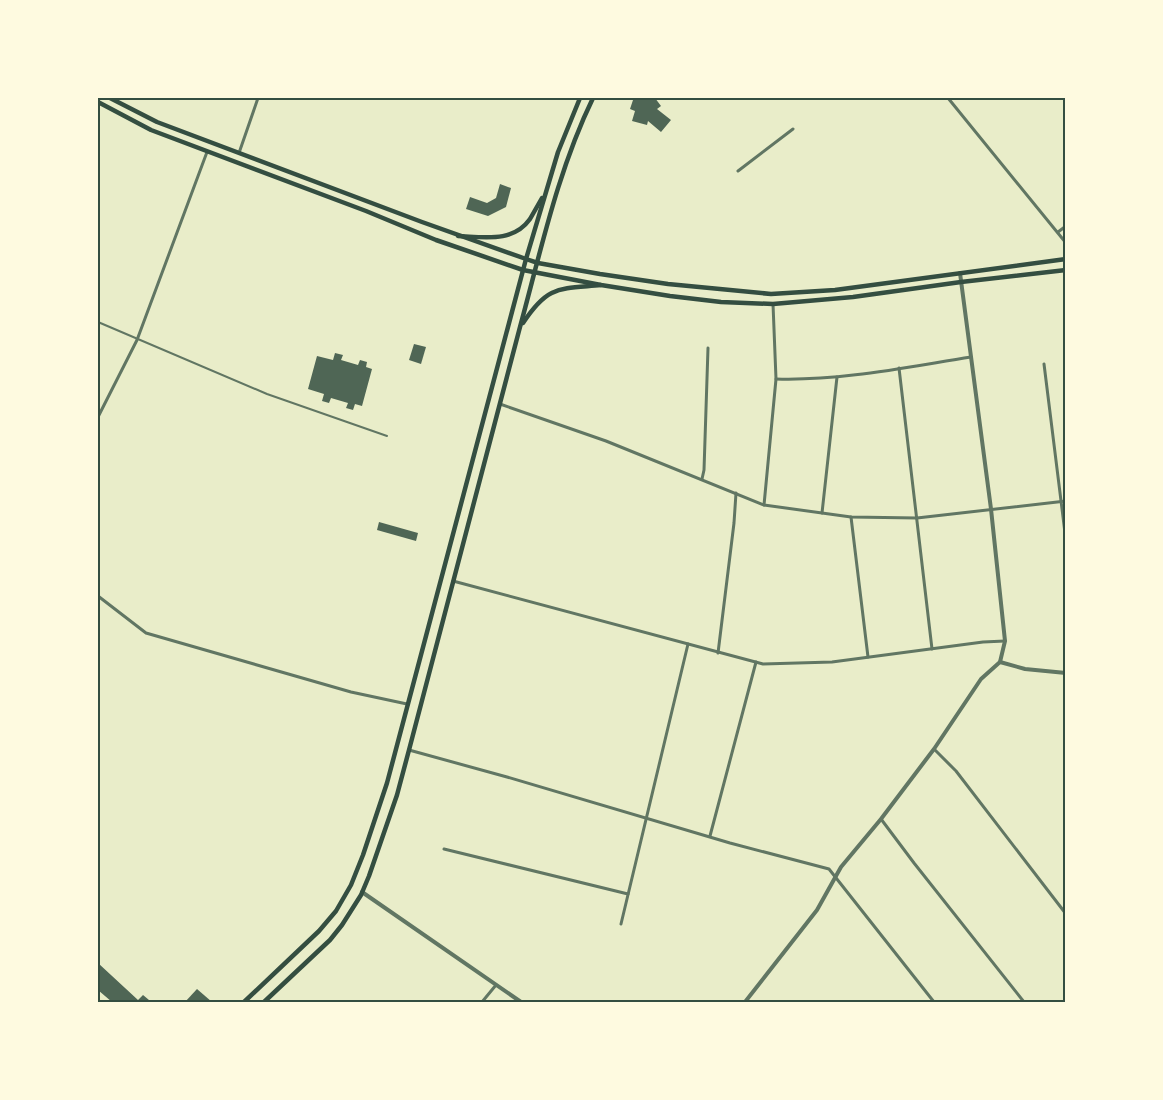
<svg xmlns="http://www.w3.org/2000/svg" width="1163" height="1100" viewBox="0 0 1163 1100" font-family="'Fira Sans',sans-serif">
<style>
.building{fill:#4f6655}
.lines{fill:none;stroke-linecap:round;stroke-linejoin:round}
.pedestrian{stroke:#617663;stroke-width:2}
.minor{stroke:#617663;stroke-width:3}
.tertiary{stroke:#617663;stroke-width:4}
.secondary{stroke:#344e41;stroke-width:4.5}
.primary{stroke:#344e41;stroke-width:4.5}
.neatline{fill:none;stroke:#344e41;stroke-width:2}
</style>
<rect width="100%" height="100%" fill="#e9edc9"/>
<g class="building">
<polygon points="637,98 643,98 644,100 647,98 655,98 661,106 657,109 671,120 661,132 648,121 647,125 632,121 635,111 630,109 633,100"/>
<polygon points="500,184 511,188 506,207 488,216 466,209 470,197 487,203 496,198"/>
<polygon points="414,344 426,347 421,364 409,360"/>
<polygon points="335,353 343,355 341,360 358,365 360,360 367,362 366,367 372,369 362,406 355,404 353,410 346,408 348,403 331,398 329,403 322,401 324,394 308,389 317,356 333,360"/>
<polygon points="379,522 418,533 416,541 377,530"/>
<polygon points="98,963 138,1000 143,995 149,1000 147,1002 112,1002 98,990"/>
<polygon points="197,989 212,1002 185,1002"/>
</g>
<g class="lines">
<polyline class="pedestrian" points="98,322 267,394 387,436"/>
<g class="minor">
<polyline points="948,98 1066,243"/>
<polyline points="239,153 258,98"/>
<polyline points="738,171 793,129"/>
<polyline points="1058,232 1066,226"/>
<polyline points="1044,364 1066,541"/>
<polyline points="899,368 932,649"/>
<path d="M776 379C841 381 907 367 971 357"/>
<polyline points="500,404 606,441 764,505 851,517 917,518 1066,501"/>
<polyline points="98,417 137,340 207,152"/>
<polyline points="702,479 704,470 708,348"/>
<polyline points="764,505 776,379 773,304"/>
<polyline points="822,513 837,377"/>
<polyline points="851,517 868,657"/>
<polyline points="453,581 763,664 832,662 983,642 1005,641"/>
<polyline points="98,596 146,633 351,692 407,704"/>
<polyline points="718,653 734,523 736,493"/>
<polyline points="934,749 956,771 1066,914"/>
<polyline points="409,750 507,777 730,843 829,869 934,1002"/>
<polyline points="881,819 914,863 1024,1002"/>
<polyline points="710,836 756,662"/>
<polyline points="444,849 628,894"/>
<polyline points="621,924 688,644"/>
<polyline points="482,1002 496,985"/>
</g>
<g class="tertiary">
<polyline points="1000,662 1025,669 1066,673"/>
<polyline points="362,892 521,1002"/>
<polyline points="745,1002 817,910 841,867 881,819 934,749 981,679 1000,662 1005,641 991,509 960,273"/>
</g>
<g class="secondary">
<polyline points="110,98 157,122 422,222 526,259 538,263 600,274 668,284 771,294 835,290 1066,259"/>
<polyline points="98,102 151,130 366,211 436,240 523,270 601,285 670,296 721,302 773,304 853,297 961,282 1066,270"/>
</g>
<g class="primary">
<path d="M458 236C484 237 513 243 530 219 534 212 538 205 542 198"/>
<path d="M523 323C548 285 559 289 601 285"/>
<polyline points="244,1002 319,931 336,911 351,885 363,855 387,783 526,259 558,152 580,98"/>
<path d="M264 1002 330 940 342 925 361 895 369 876 397 795 409 750C446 609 483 468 520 327 541 250 558 170 593 98"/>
</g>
</g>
<rect width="1163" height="1100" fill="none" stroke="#fefae0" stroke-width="198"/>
<rect x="99" y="99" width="965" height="902" class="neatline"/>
</svg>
